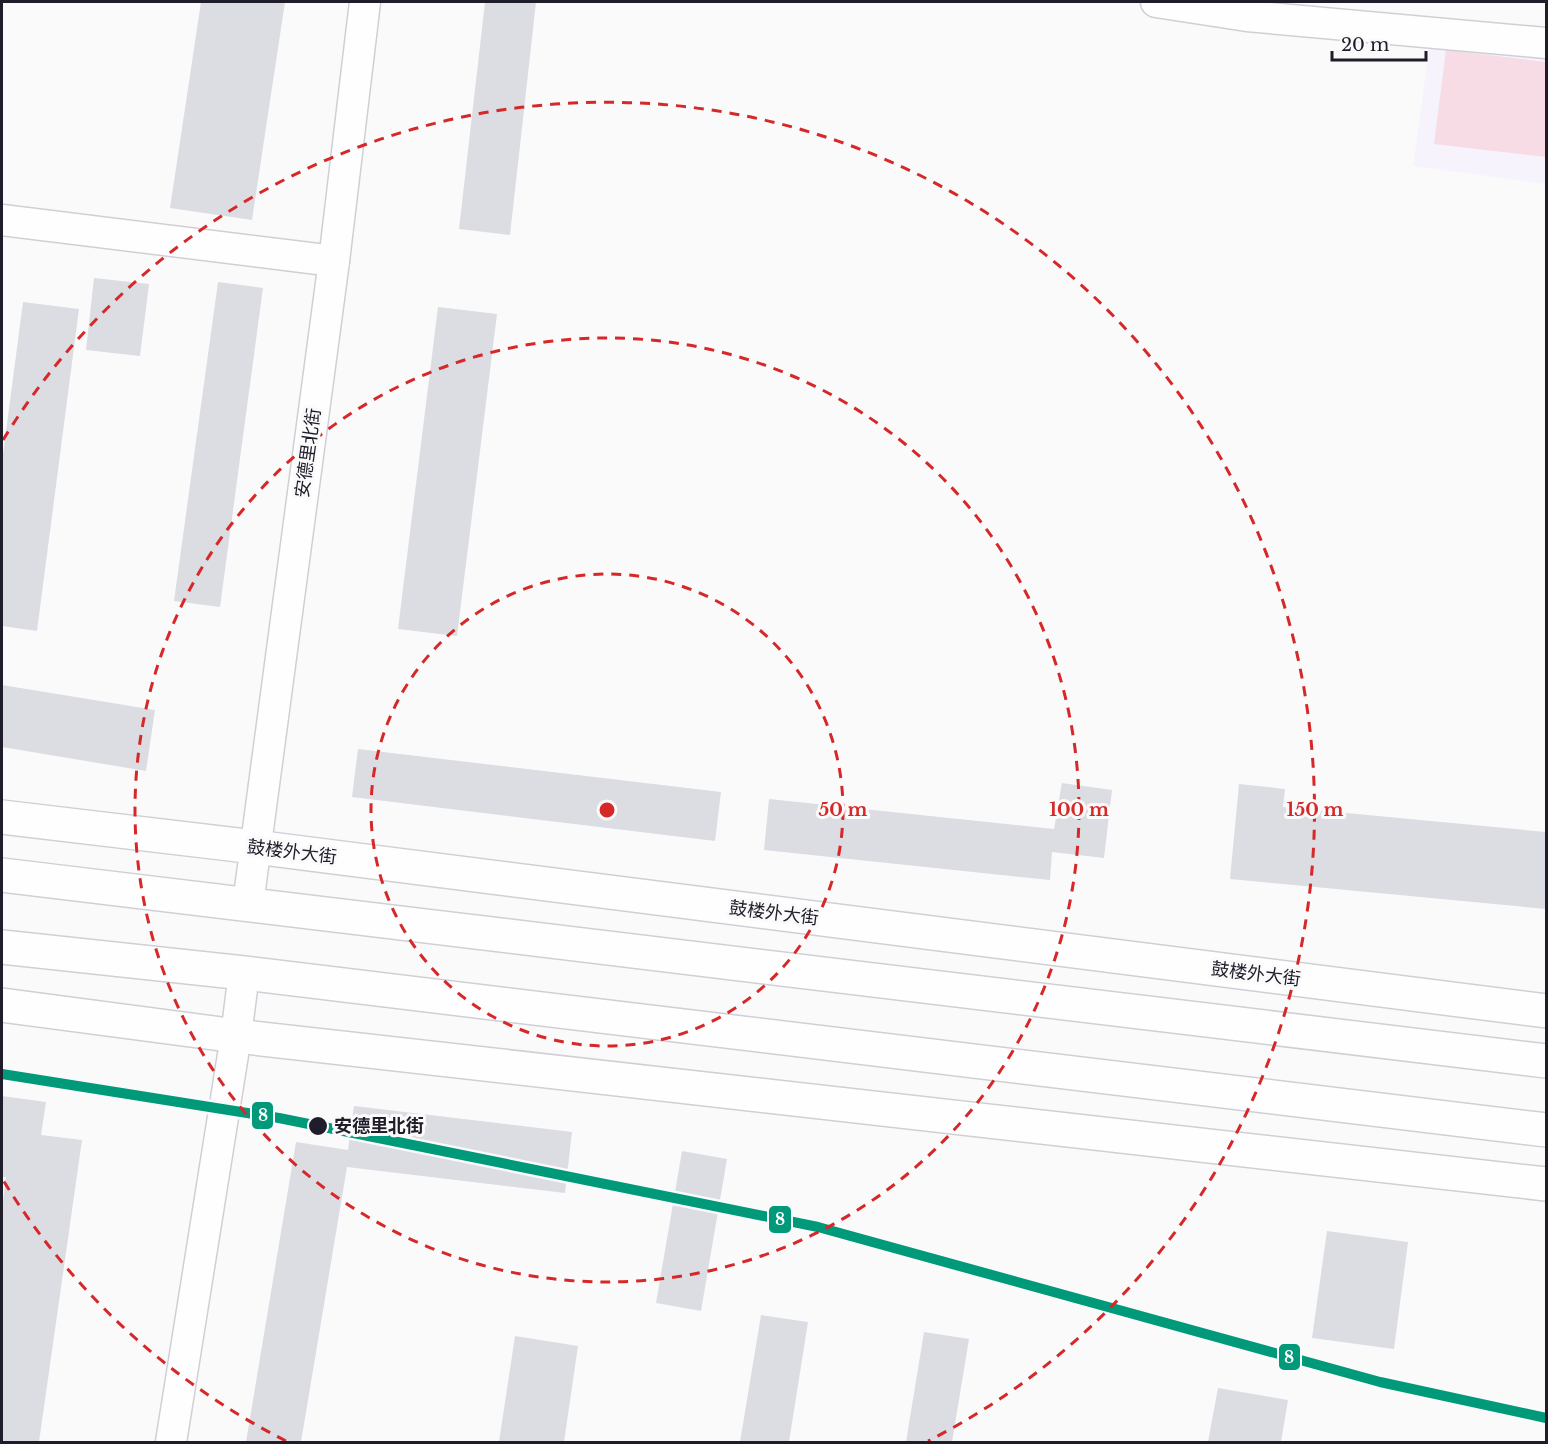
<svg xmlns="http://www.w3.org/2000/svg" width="1548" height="1444" viewBox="0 0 1548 1444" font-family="'Libre Baskerville','Noto Sans SC',serif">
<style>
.built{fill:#f6f3fd}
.green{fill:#f7dce5}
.building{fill:#dbdde3}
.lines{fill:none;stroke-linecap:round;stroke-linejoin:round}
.street-casing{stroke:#d1cfd6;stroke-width:33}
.secondary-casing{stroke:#d1cfd6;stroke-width:36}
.street{stroke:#fefefe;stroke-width:30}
.secondary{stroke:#fefefe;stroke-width:33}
.metro-1-casing{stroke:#fafafa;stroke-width:15}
.metro-1{stroke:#00997a;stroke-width:10}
.ring{fill:none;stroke:#d62828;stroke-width:3;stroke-dasharray:10 8}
.stop-dot{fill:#201c29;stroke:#fafafa;stroke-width:2}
.labels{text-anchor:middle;stroke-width:6;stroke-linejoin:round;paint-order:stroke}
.street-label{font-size:18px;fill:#201c29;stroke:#fafafa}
.stop-label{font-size:18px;font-weight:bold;fill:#201c29;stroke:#fafafa;text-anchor:start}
.centre{fill:#d62828;stroke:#fafafa;stroke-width:3}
.ring-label{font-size:18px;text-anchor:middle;font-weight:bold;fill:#d62828;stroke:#fafafa;stroke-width:6;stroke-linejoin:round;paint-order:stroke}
.line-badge{stroke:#fafafa;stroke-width:2}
.badge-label{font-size:16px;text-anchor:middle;font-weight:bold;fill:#fff}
</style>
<rect width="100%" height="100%" fill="#fafafa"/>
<polygon class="built" points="1431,35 1546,51 1546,184 1413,166"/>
<polygon class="green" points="1446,50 1546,62 1546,157 1434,144"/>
<g class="building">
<polygon points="201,2 285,2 252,220 170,208"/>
<polygon points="485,2 536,2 510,235 459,229"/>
<polygon points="94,278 149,284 140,356 86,350"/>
<polygon points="218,282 263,288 220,607 174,601"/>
<polygon points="23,302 79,309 37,631 2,626 2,462"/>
<polygon points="438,307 497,314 457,636 398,629"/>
<polygon points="2,685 155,710 146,771 2,747"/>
<polygon points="358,749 721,792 715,841 352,797"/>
<polygon points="1062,783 1112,790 1104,858 1052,852 1050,880 764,850 769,799 1054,829"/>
<polygon points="1239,784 1285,789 1283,807 1546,832 1546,909 1230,879"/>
<polygon points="2,1096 46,1102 41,1135 82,1140 39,1442 2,1442 2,1209 6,1177 2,1177"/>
<polygon points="354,1106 572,1132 565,1193 347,1167 301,1442 246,1442 296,1142 348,1150"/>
<polygon points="682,1151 727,1159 701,1311 656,1303"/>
<polygon points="1327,1231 1408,1242 1394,1349 1312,1338"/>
<polygon points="761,1315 808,1322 789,1442 740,1442"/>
<polygon points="924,1332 969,1339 952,1442 906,1442"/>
<polygon points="515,1336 578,1346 564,1442 499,1442"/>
<polygon points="1218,1388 1288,1400 1281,1442 1208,1442"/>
</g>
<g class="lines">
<g class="street-casing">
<g id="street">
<polyline points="1156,2 1247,16 1546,43"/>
<polyline points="2,220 334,261"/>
<polyline points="248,904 334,261 365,2"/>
<polyline points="171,1442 236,1036 244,973"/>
</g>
</g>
<g class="secondary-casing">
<g id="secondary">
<polyline points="2,817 255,847 1546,1011"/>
<polyline points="2,875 1546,1061"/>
<polyline points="2,947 244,973 1546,1130"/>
<polyline points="2,1005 236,1036 1546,1184"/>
</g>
</g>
<use href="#street" class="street"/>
<use href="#secondary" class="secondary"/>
<g class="metro-1-casing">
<polyline id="metro-1" points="2,1074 279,1118 818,1227 1380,1382 1546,1418"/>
</g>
<use href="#metro-1" class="metro-1"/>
</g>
<g class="ring">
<circle cx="607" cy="810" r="236"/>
<circle cx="607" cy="810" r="472"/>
<path d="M286 1441A708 708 0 0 1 3 1180M3 440A708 708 0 1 1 928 1441"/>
</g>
<circle class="stop-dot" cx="318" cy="1126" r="10"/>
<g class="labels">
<g class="street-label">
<text transform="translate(308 453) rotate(-82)" y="6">安德里北街</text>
<text transform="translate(292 852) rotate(7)" y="6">鼓楼外大街</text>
<text transform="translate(774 913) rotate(7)" y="6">鼓楼外大街</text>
<text transform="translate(1256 974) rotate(7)" y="6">鼓楼外大街</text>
</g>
<g class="stop-label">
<text x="334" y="1132">安德里北街</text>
</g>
</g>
<circle cx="607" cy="810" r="9" class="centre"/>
<g class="ring-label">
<text x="843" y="816">50 m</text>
<text x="1079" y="816">100 m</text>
<text x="1315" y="816">150 m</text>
</g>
<g class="line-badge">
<rect x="251" y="1101" width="23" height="29" rx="6" fill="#00997a"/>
<rect x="768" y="1205" width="24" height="29" rx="6" fill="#00997a"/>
<rect x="1278" y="1343" width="23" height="28" rx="6" fill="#00997a"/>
</g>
<g class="badge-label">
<text x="263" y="1121">8</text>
<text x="780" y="1225">8</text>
<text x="1289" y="1363">8</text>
</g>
<rect width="1548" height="1444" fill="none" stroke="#201c29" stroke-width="6"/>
<path d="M1332 51v9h94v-9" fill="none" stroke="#201c29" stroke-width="3"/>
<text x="1341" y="51" font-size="18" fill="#201c29" stroke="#fafafa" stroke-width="4.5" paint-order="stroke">20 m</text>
</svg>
